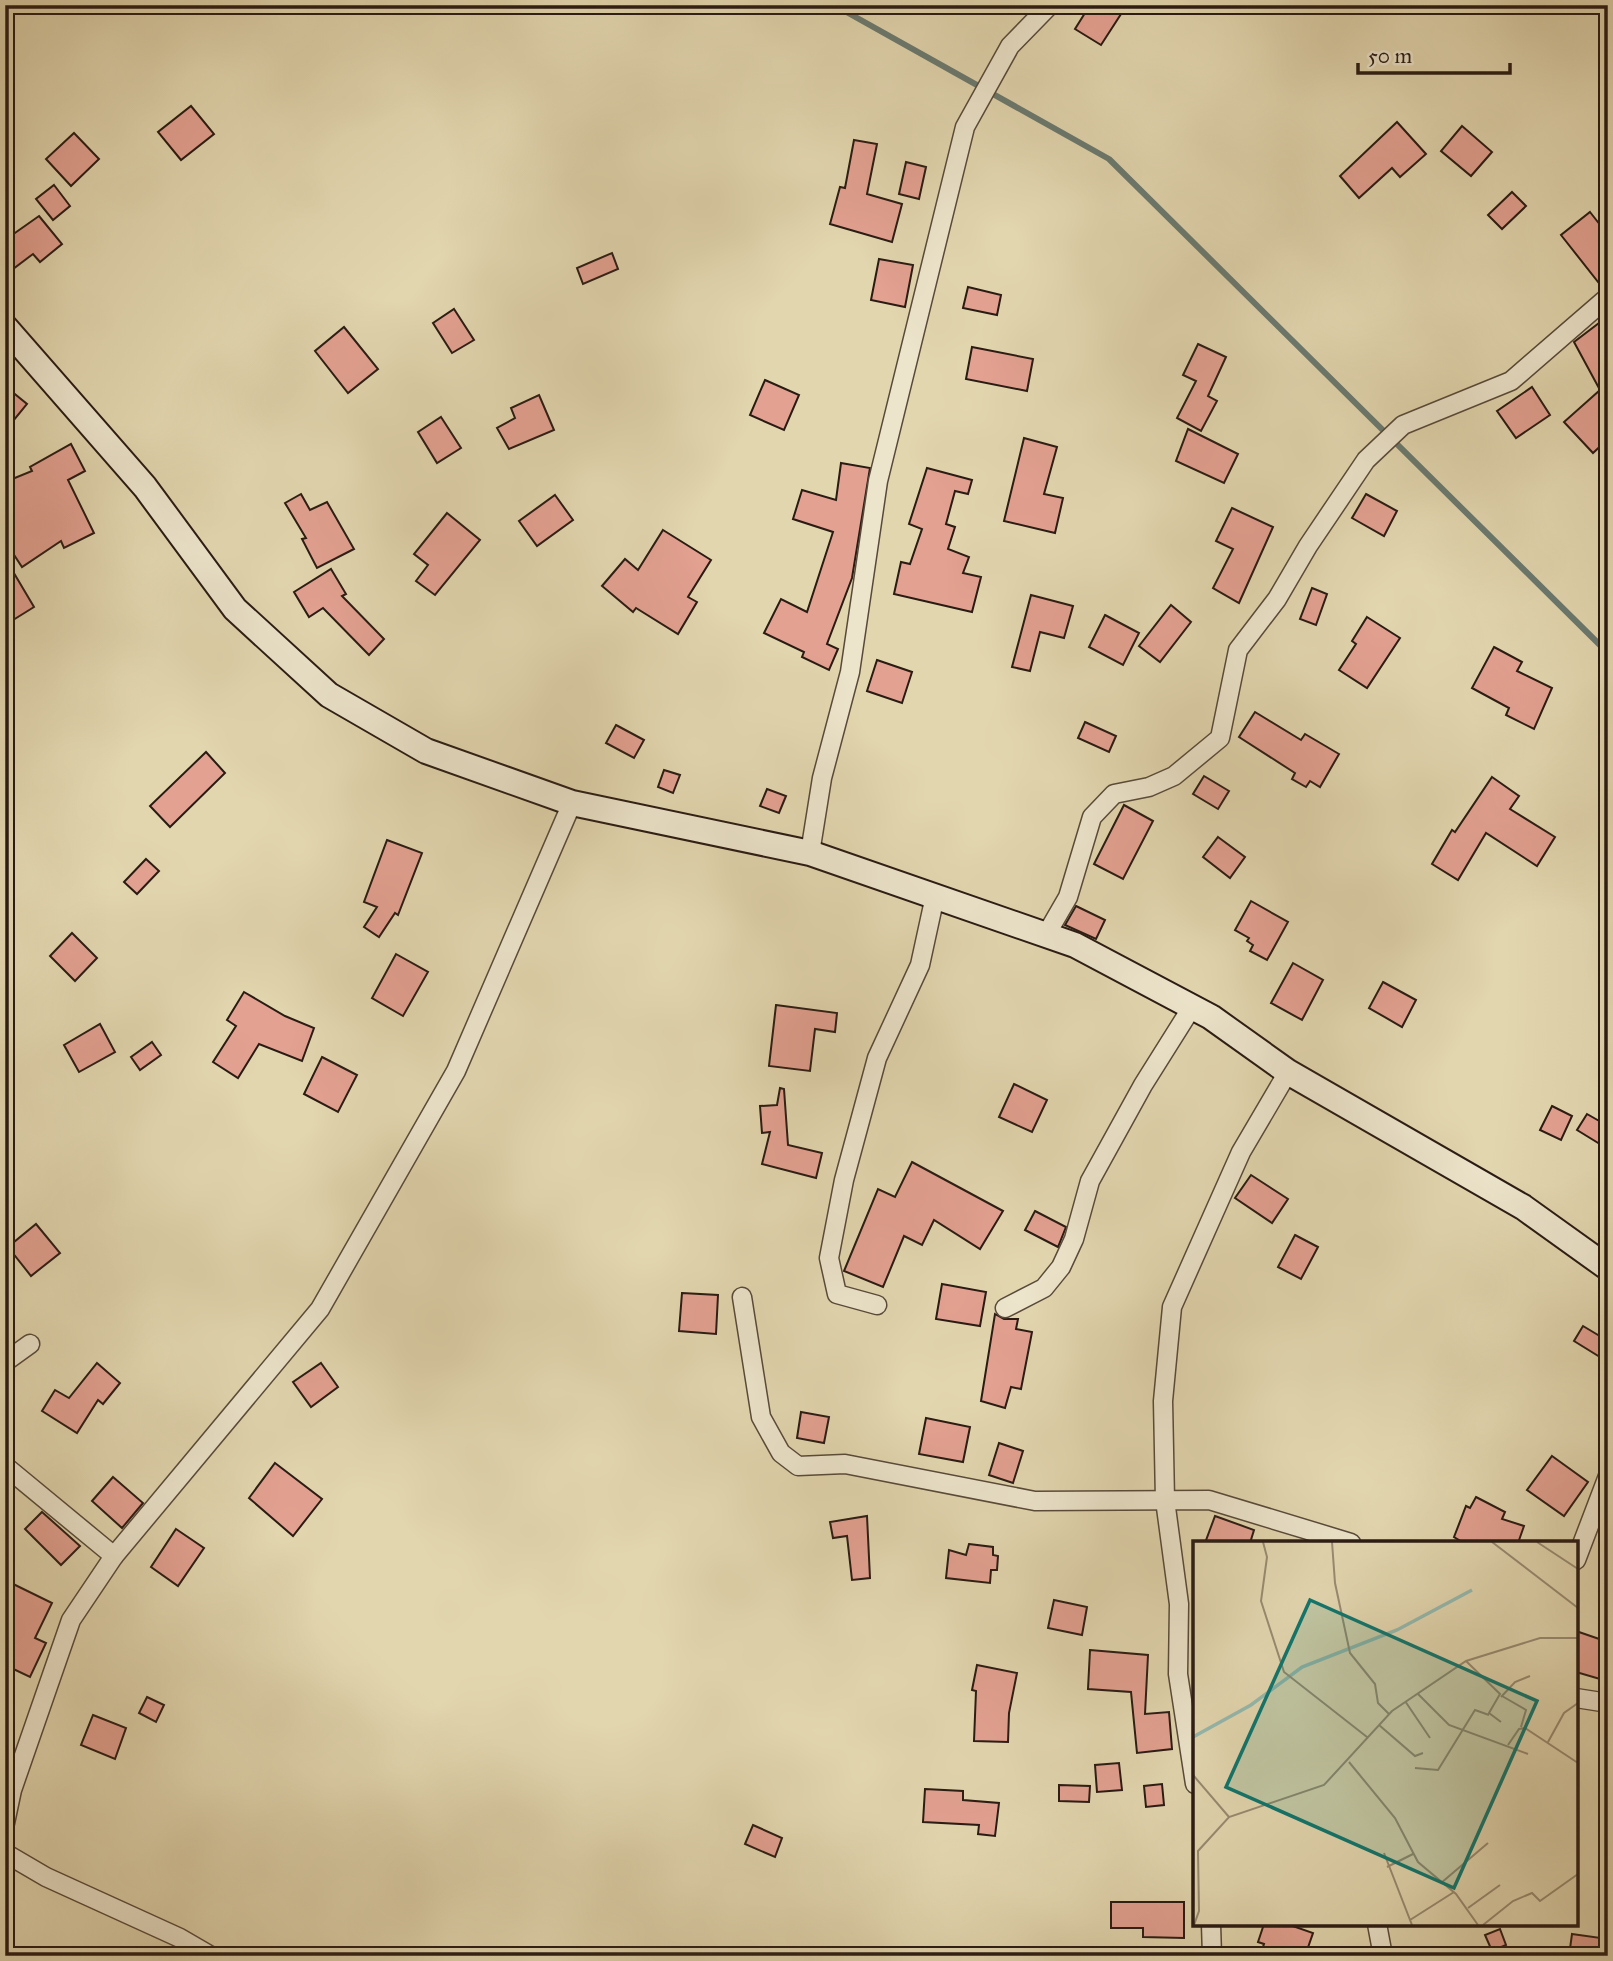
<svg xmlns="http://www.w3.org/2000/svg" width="1613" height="1961" viewBox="0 0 1613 1961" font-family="'IM FELL Great Primer',serif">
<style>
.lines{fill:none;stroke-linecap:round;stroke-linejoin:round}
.stream{stroke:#6a7a70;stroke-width:6}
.building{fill:#e3a191;stroke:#2a1b13;stroke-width:2}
.street-casing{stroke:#584a3a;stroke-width:21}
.secondary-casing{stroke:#2a1b13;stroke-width:28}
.street{stroke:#ece4cb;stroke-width:18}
.secondary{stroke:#ece4cb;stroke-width:24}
.inset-river{fill:none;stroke:#95b9ae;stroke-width:3.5}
.inset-road{fill:none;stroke:#988b71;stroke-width:2}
.view{fill:#0f766e;fill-opacity:0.15;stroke:#0f766e;stroke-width:3.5}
.inset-edge{fill:none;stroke:#2a1b13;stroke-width:3.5}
</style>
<rect width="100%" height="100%" fill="#e2d6af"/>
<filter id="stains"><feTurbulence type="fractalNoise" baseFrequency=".00286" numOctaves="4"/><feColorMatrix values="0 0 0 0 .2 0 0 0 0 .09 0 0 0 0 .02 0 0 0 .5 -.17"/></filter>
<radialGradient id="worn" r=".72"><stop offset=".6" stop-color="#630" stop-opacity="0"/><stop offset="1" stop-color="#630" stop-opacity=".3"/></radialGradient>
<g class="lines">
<polyline class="stream" points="834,5 1109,159 1608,653"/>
</g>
<g class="building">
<polygon points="1090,5 1107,5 1121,14 1101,45 1075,29"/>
<polygon points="191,106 214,134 181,160 158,132"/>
<polygon points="1397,122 1426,154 1400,177 1392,168 1359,198 1340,176"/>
<polygon points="1462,126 1492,152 1471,176 1441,151"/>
<polygon points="74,133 99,159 71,186 46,159"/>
<polygon points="854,140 877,144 867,194 902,204 892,242 830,224 840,187 845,188"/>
<polygon points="906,162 926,167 919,199 899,194"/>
<polygon points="54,185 70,206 53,220 36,199"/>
<polygon points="1512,192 1526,206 1502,229 1488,215"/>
<polygon points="1590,212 1608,235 1608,286 1602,287 1561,235"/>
<polygon points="39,216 62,244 40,262 33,254 13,269 5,258 5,240"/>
<polygon points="612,253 618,269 583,284 577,268"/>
<polygon points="879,259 913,265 905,307 871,300"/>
<polygon points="968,287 1001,295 997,315 963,308"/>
<polygon points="454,309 474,340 452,353 433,323"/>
<polygon points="1599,323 1608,340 1608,439 1593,453 1564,422 1600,390 1574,342"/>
<polygon points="344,327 378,369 348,393 315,351"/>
<polygon points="1198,344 1226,357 1208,396 1217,401 1201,431 1177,418 1196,381 1183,375"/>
<polygon points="972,347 1033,359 1027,391 966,379"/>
<polygon points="765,380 799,395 784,430 750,415"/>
<polygon points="5,386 27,404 5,431"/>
<polygon points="1532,387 1550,415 1516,438 1497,411"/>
<polygon points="539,395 554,430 509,449 497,428 515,418 511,408"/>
<polygon points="441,417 461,448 437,463 418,432"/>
<polygon points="1188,429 1238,454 1224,483 1176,461"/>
<polygon points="1024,438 1057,447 1044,494 1063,498 1055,533 1004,521"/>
<polygon points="71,444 85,471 68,480 94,533 64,548 61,541 22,567 5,541 5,482 32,471 30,467"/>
<polygon points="841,463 870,468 852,578 827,644 838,649 829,670 802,657 804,652 764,633 781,599 807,612 833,532 793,519 802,490 836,500"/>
<polygon points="927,468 972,480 968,494 955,491 946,524 955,527 948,549 969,557 963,573 981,577 972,612 894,594 901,562 910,564 922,529 909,524"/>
<polygon points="301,494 310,510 327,502 354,549 317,568 302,539 306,538 285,503"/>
<polygon points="1366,494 1397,511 1384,536 1352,518"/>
<polygon points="555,495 573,520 537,546 519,521"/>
<polygon points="1232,508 1273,527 1239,603 1213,588 1233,549 1216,541"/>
<polygon points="447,513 480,540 435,595 416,581 428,565 414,554"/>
<polygon points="663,530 711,560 688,597 697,602 678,634 636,608 633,612 602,586 625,559 638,570"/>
<polygon points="5,558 34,607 5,625"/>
<polygon points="331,569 346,594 342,596 384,639 369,655 323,608 309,617 294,592"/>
<polygon points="1312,588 1327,594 1316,625 1300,619"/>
<polygon points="1031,595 1073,606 1064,638 1040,632 1030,671 1012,667"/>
<polygon points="1171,605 1191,622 1160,662 1139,646"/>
<polygon points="1105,615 1139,633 1123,665 1089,647"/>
<polygon points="1367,617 1400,638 1367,688 1339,670 1356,644 1352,641"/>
<polygon points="1494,647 1522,662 1517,671 1552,688 1534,729 1506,715 1509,708 1472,688"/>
<polygon points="877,660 912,672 902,703 867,691"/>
<polygon points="1255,712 1301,740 1305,734 1339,754 1320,787 1310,781 1306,787 1292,779 1295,773 1239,737"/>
<polygon points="1085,722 1116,736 1109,752 1078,738"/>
<polygon points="616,725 644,740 634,758 606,743"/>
<polygon points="206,752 225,773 170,827 150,806"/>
<polygon points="664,770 680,775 673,793 658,787"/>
<polygon points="1204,776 1229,791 1218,809 1193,794"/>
<polygon points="1492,777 1519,796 1510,809 1555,837 1537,866 1486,833 1458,880 1432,864 1452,830 1455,832"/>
<polygon points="767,789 786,796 779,813 760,806"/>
<polygon points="1124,805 1153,821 1123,879 1094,864"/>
<polygon points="1218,837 1245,857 1230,878 1203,857"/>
<polygon points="387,840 422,853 398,915 395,913 379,937 364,927 377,907 364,902"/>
<polygon points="146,859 159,871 137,894 124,882"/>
<polygon points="1251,901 1288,922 1267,960 1250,951 1253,945 1247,941 1249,938 1235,930"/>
<polygon points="1076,906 1105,920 1096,939 1065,925"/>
<polygon points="72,933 97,958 75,981 50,956"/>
<polygon points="396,954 428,972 403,1016 372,998"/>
<polygon points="1293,963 1323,980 1302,1020 1271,1003"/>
<polygon points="1383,982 1416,1000 1402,1027 1369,1008"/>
<polygon points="244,992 285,1016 314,1028 302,1061 259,1044 238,1078 213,1062 236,1026 227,1020"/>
<polygon points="776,1005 837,1013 835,1032 815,1029 810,1071 769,1066"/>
<polygon points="100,1024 115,1052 79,1072 64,1045"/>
<polygon points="152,1042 161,1055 140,1070 131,1057"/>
<polygon points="322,1057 357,1075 338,1112 304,1094"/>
<polygon points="1014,1084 1047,1100 1032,1132 999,1117"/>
<polygon points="780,1088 784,1089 788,1145 822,1153 816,1178 762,1164 770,1132 762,1133 760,1106 777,1105"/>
<polygon points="1552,1106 1572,1116 1561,1140 1540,1130"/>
<polygon points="1587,1114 1608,1126 1608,1149 1577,1130"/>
<polygon points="912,1162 1003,1211 980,1249 934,1220 922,1245 904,1236 883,1287 844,1271 878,1189 895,1197"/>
<polygon points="1251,1175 1288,1199 1272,1223 1235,1198"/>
<polygon points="1035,1211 1066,1227 1058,1247 1025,1230"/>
<polygon points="36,1224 60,1253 31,1276 8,1247"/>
<polygon points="1295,1235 1318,1247 1301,1279 1278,1267"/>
<polygon points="942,1284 986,1292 980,1326 936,1319"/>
<polygon points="682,1293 718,1295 716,1334 679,1331"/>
<polygon points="995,1314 1004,1319 1018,1319 1016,1329 1032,1332 1021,1389 1011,1387 1005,1408 981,1401"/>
<polygon points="1583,1326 1608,1341 1608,1362 1574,1341"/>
<polygon points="97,1363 120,1383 103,1404 98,1400 77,1433 42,1411 55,1390 69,1398"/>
<polygon points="321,1363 338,1387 311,1407 293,1382"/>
<polygon points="801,1412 829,1417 824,1443 797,1438"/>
<polygon points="926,1418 970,1427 963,1462 919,1454"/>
<polygon points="999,1443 1023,1451 1013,1483 989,1475"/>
<polygon points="1552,1456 1588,1482 1564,1516 1527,1490"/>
<polygon points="275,1463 322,1499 293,1536 249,1498"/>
<polygon points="113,1477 143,1503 122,1528 92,1501"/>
<polygon points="1476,1497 1505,1512 1502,1519 1524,1526 1518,1543 1464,1543 1454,1537 1466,1506 1470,1508"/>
<polygon points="42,1512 80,1546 61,1565 25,1529"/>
<polygon points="867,1516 870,1578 852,1580 847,1536 833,1538 830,1522"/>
<polygon points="1215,1516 1254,1530 1250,1543 1205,1543"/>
<polygon points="176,1529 204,1548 178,1586 151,1567"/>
<polygon points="969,1544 993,1547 993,1555 998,1556 997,1570 991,1570 990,1583 946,1578 949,1550 966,1555"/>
<polygon points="5,1580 52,1603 35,1638 46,1643 30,1677 5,1665 5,1627 11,1615 5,1612"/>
<polygon points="1054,1600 1087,1607 1082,1635 1048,1628"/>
<polygon points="1576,1631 1608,1642 1608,1654 1600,1679 1576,1672"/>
<polygon points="1090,1650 1148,1655 1145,1714 1169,1712 1172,1749 1137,1753 1131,1692 1088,1689"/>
<polygon points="977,1665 1017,1673 1009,1713 1008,1742 974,1741 976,1691 972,1690"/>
<polygon points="147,1697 164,1705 156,1722 139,1713"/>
<polygon points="93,1715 126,1728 115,1759 81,1745"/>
<polygon points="1119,1763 1122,1790 1097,1792 1095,1765"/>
<polygon points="1162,1784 1164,1805 1146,1807 1144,1786"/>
<polygon points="1059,1785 1090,1786 1089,1802 1059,1801"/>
<polygon points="925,1789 963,1791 963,1800 999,1803 995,1836 978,1834 979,1825 923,1822"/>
<polygon points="753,1825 782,1838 775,1857 745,1844"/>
<polygon points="1111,1902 1184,1902 1184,1938 1143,1937 1143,1928 1111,1928"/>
<polygon points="1264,1924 1287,1924 1313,1933 1305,1956 1260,1956 1264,1944 1258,1942"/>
<polygon points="1500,1929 1506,1945 1492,1951 1485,1935"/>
<polygon points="1572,1934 1601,1938 1599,1956 1569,1956"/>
</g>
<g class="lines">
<g class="street-casing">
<g id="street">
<polyline points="810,853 822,778 850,672 878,481 965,127 1010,46 1050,5"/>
<polyline points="1046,935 1068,897 1092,817 1114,794 1149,787 1174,776 1220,738 1238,650 1277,599 1308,546 1366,460 1403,425 1511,381 1608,297"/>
<polyline points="742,1297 761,1417 781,1453 798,1466 845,1464 1035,1501 1209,1500 1351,1543"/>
<polyline points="877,1305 837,1294 829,1258 844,1180 877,1058 920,965 935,896"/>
<polyline points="1005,1308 1044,1288 1061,1267 1074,1239 1090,1181 1143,1085 1192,1007"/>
<polyline points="5,1362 30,1344"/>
<polyline points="5,1466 114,1556"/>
<polyline points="1576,1560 1608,1476"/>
<polyline points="1576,1698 1608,1703"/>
<polyline points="1195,1784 1178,1674 1179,1604 1165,1500 1163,1401 1172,1307 1241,1152 1288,1072"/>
<polyline points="5,1823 12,1790 71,1620 114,1556 320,1309 456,1071 572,803"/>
<polyline points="5,1853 46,1877 180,1938 211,1956"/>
<polyline points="1211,1924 1212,1956"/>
<polyline points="1377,1924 1383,1956"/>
</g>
</g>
<g class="secondary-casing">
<polyline id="secondary" points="5,327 145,487 235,609 329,695 426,751 572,803 810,853 1075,945 1211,1017 1288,1072 1523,1207 1608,1268"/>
</g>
<use href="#street" class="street"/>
<use href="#secondary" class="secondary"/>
</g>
<g transform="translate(1193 1541)">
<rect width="385" height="385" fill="#e2d6af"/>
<path class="inset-river" d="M0 196 58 164 109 126 204 89 279 49"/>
<path class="inset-road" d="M70 1 74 16 68 60 91 131 174 196M139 1 142 42 157 112 182 143 185 162 196 173M299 1 385 67M344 1 385 28M273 120 307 153 296 172 308 181M224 152 256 184 335 213M309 155 333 169 328 186M308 156 322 141 337 135M212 160 237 197M186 184 222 215 230 212M355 201 371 172 385 162M315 204 326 188 332 187 385 222M156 221 202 277 225 321 263 353 285 384M222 227 245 229 282 169 296 174M0 234 36 276M191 312 219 384M194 326 220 313M248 342 295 302M275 367 307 344M217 379 261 351M1 384 6 370 5 310 36 276 131 244 199 170 273 120 347 97H385M290 384 320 360 339 352 347 360 385 333"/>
<path class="view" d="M117 59 344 160 261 347 33 246Z"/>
<rect width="385" height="385" class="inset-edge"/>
</g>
<rect width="1613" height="1961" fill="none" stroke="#e2d6af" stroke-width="28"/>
<rect x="7" y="7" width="1599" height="1947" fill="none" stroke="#2a1b13" stroke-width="3.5"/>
<rect x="14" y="14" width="1585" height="1933" fill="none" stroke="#2a1b13" stroke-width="2"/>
<path d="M1358 63v10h152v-10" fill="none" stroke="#2a1b13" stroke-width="3.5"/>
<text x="1368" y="63" font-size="21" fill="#2a1b13" stroke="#ece4cb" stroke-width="5" paint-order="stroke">50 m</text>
<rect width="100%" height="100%" filter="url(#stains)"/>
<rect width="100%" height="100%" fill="url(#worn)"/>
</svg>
